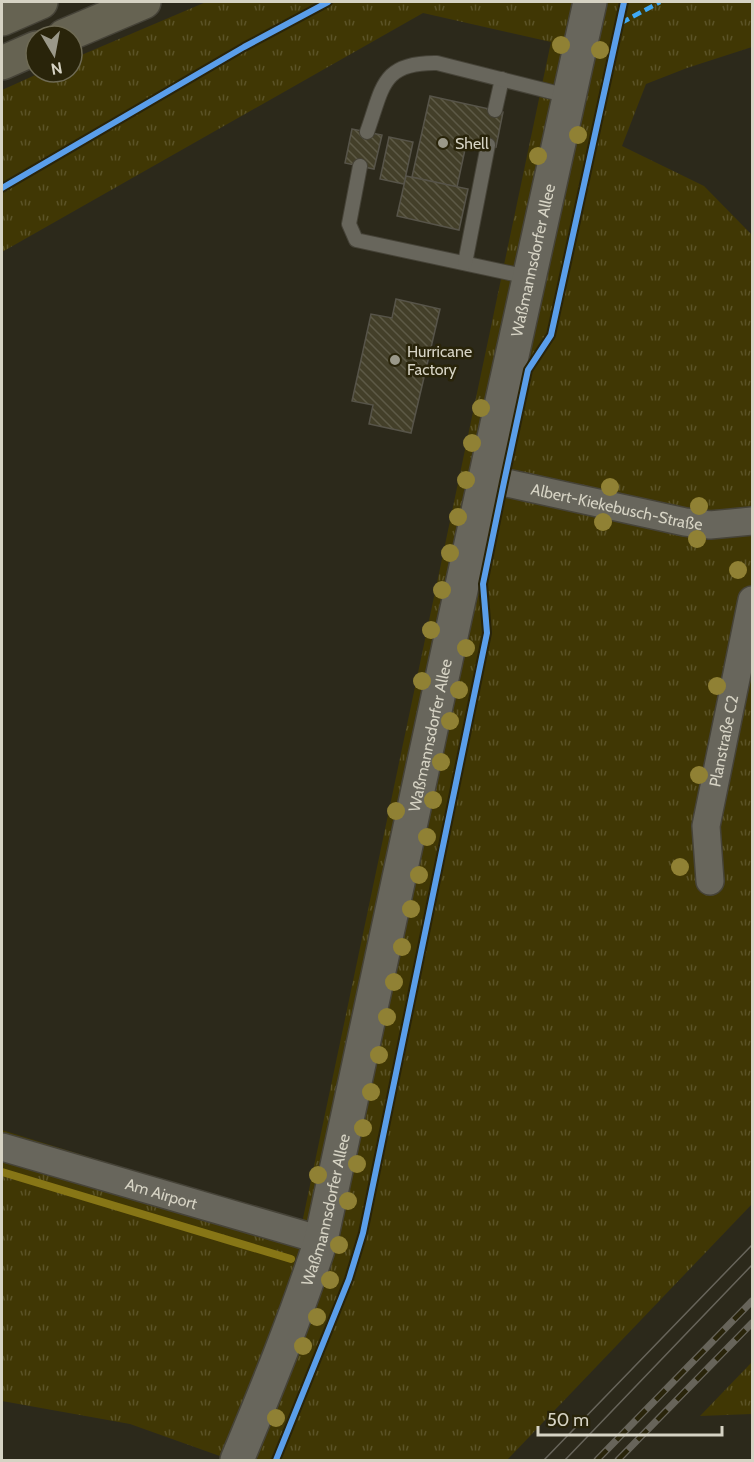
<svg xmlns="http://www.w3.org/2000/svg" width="754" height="1462" viewBox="0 0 754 1462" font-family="Cabin,sans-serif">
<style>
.grass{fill:url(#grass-tufts)}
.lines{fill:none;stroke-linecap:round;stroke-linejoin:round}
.stream{stroke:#877616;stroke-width:8}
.building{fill:url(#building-back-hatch);stroke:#575449;stroke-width:1.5}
.service-casing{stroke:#464338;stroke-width:16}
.minor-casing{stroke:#464338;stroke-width:30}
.tertiary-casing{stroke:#464338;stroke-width:36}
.primary-casing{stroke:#464338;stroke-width:36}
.service{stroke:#68665c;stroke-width:14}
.minor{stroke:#68665c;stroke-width:27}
.tertiary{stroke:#68665c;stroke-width:33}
.primary{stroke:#666352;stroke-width:33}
.tram{stroke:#67645a;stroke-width:1.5}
.rail-casing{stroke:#67645a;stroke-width:7}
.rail{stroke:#29240a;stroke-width:4.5;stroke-dasharray:14;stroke-linecap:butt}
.quiet{stroke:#3fa9f5;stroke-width:4.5;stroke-dasharray:9 4.5;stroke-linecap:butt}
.cycleway-casing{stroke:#29240a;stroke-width:10}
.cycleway{stroke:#5a9eea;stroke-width:6}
.tree{fill:#908134}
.poi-dot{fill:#9a9889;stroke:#29240a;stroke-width:2}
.labels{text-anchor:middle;stroke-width:5;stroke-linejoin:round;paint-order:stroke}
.poi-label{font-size:16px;fill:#d6d3c4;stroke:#29240a;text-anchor:start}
.street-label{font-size:16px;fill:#d6d3c4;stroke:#29240a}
</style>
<defs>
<pattern id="grass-tufts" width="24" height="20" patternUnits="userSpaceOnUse" patternTransform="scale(1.5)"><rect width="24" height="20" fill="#403704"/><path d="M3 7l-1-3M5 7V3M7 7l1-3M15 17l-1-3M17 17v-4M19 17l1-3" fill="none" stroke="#5b5327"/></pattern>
<pattern id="building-back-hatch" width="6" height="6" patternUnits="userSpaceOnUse" patternTransform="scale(1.5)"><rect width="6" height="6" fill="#433f29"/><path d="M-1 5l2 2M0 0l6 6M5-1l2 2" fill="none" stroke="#5d5a46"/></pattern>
</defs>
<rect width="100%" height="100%" fill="#2c291b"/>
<g class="grass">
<polygon points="206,2 752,2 752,47 687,68 646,84 622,146 704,186 752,235 752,1204 507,1460 231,1460 130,1424 2,1401 2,1130 302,1223 551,42 423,13 2,252 2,90 42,72 72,72 72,59"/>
<polygon points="752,1362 752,1414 700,1416"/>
</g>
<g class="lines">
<polyline class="stream" points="2,1172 291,1259"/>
</g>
<g class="building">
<polygon points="430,96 503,112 496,147 467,140 457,187 412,177"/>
<polygon points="352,129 382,135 374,169 345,163"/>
<polygon points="389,137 413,142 404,184 380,179"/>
<polygon points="406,176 468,189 459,230 397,216"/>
<polygon points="396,299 440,309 411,433 369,424 373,405 352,401 371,314 392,318"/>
</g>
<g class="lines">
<g class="service-casing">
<g id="service">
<polyline points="495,110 502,79"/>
<path d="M367 132C383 88 381 62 437 63L568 96"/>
<polyline points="360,166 349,224 356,240 528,277"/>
<polyline points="465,263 488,145"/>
</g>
</g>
<g class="minor-casing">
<g id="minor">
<path id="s1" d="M484 478 685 522 710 525 752 521"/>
<path id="s2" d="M710 881 706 826 752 600"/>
<path id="s3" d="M2 1147 321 1240"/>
</g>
</g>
<g class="tertiary-casing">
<g id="tertiary">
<path id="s4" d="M237 1460C267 1388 297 1315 321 1240 411 827 497 414 590 2"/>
</g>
</g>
<g class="primary-casing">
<g id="primary">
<polyline points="2,19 41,2"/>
<polyline points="64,36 144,2"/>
<polyline points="2,63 36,48"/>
</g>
</g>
<use href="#service" class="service"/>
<use href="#minor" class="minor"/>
<use href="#tertiary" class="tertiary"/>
<use href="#primary" class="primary"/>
<g class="tram">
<polyline points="544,1460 752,1245"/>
<polyline points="565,1460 752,1265"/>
</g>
<g class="rail-casing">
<g id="rail">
<polyline points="597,1460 752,1301"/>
<polyline points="618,1460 752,1323"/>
</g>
</g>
<use href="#rail" class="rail"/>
<polyline class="quiet" points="621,23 660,2"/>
<g class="cycleway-casing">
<g id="cycleway">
<polyline points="2,188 244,47 328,2"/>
<polyline points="276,1460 349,1279 363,1233 487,633 483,584 504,482 528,370 551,335 624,2"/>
</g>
</g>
<use href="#cycleway" class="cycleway"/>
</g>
<g class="tree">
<circle cx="561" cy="45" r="9"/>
<circle cx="600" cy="50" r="9"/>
<circle cx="578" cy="135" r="9"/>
<circle cx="538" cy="156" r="9"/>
<circle cx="481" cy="408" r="9"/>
<circle cx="472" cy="443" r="9"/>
<circle cx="466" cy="480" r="9"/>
<circle cx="610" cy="487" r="9"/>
<circle cx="699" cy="506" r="9"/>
<circle cx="458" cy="517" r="9"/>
<circle cx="603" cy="522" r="9"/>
<circle cx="697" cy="539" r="9"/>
<circle cx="450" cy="553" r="9"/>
<circle cx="738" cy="570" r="9"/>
<circle cx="442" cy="590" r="9"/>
<circle cx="431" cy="630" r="9"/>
<circle cx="466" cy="648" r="9"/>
<circle cx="422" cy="681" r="9"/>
<circle cx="717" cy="686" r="9"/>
<circle cx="459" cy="690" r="9"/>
<circle cx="450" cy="721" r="9"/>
<circle cx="441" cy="762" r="9"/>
<circle cx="699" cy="775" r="9"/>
<circle cx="433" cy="800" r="9"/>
<circle cx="396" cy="811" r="9"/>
<circle cx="427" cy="837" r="9"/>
<circle cx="680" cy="867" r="9"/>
<circle cx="419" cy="875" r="9"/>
<circle cx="411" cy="909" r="9"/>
<circle cx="402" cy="947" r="9"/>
<circle cx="394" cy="982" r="9"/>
<circle cx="387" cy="1017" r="9"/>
<circle cx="379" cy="1055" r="9"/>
<circle cx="371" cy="1092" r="9"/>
<circle cx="363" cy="1128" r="9"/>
<circle cx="357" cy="1164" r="9"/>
<circle cx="318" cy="1175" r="9"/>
<circle cx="348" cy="1201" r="9"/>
<circle cx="339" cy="1245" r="9"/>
<circle cx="330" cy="1280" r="9"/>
<circle cx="317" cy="1317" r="9"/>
<circle cx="303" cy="1346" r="9"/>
<circle cx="276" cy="1418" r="9"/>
</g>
<g class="poi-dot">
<circle cx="443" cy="143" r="6"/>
<circle cx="395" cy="360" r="6"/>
</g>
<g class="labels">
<g class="poi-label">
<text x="455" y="149">Shell</text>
<text x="407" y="357">Hurricane<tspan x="407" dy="18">Factory</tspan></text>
</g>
<g class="street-label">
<text dy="6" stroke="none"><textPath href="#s4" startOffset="1238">Waßmannsdorfer Allee</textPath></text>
<text dy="6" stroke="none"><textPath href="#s1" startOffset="136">Albert-Kiekebusch-Straße</textPath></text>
<text dy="6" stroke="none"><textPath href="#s4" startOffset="752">Waßmannsdorfer Allee</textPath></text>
<text dy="6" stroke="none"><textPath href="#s2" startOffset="142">Planstraße C2</textPath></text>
<text dy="6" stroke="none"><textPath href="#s3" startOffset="166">Am Airport</textPath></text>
<text dy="6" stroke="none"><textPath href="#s4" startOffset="266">Waßmannsdorfer Allee</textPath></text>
</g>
</g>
<rect width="754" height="1462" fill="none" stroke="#d6d3c4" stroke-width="6"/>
<g transform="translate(54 54) rotate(170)"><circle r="28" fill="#29240a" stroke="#6e6a54" stroke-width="1.5"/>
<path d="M0-4.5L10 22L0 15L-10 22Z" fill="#9a9889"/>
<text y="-9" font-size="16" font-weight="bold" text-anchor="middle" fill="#d6d3c4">N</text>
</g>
<path d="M538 1426v9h184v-9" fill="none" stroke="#d6d3c4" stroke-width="3"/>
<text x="547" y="1426" font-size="18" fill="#d6d3c4" stroke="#29240a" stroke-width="4.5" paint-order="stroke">50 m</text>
</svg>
